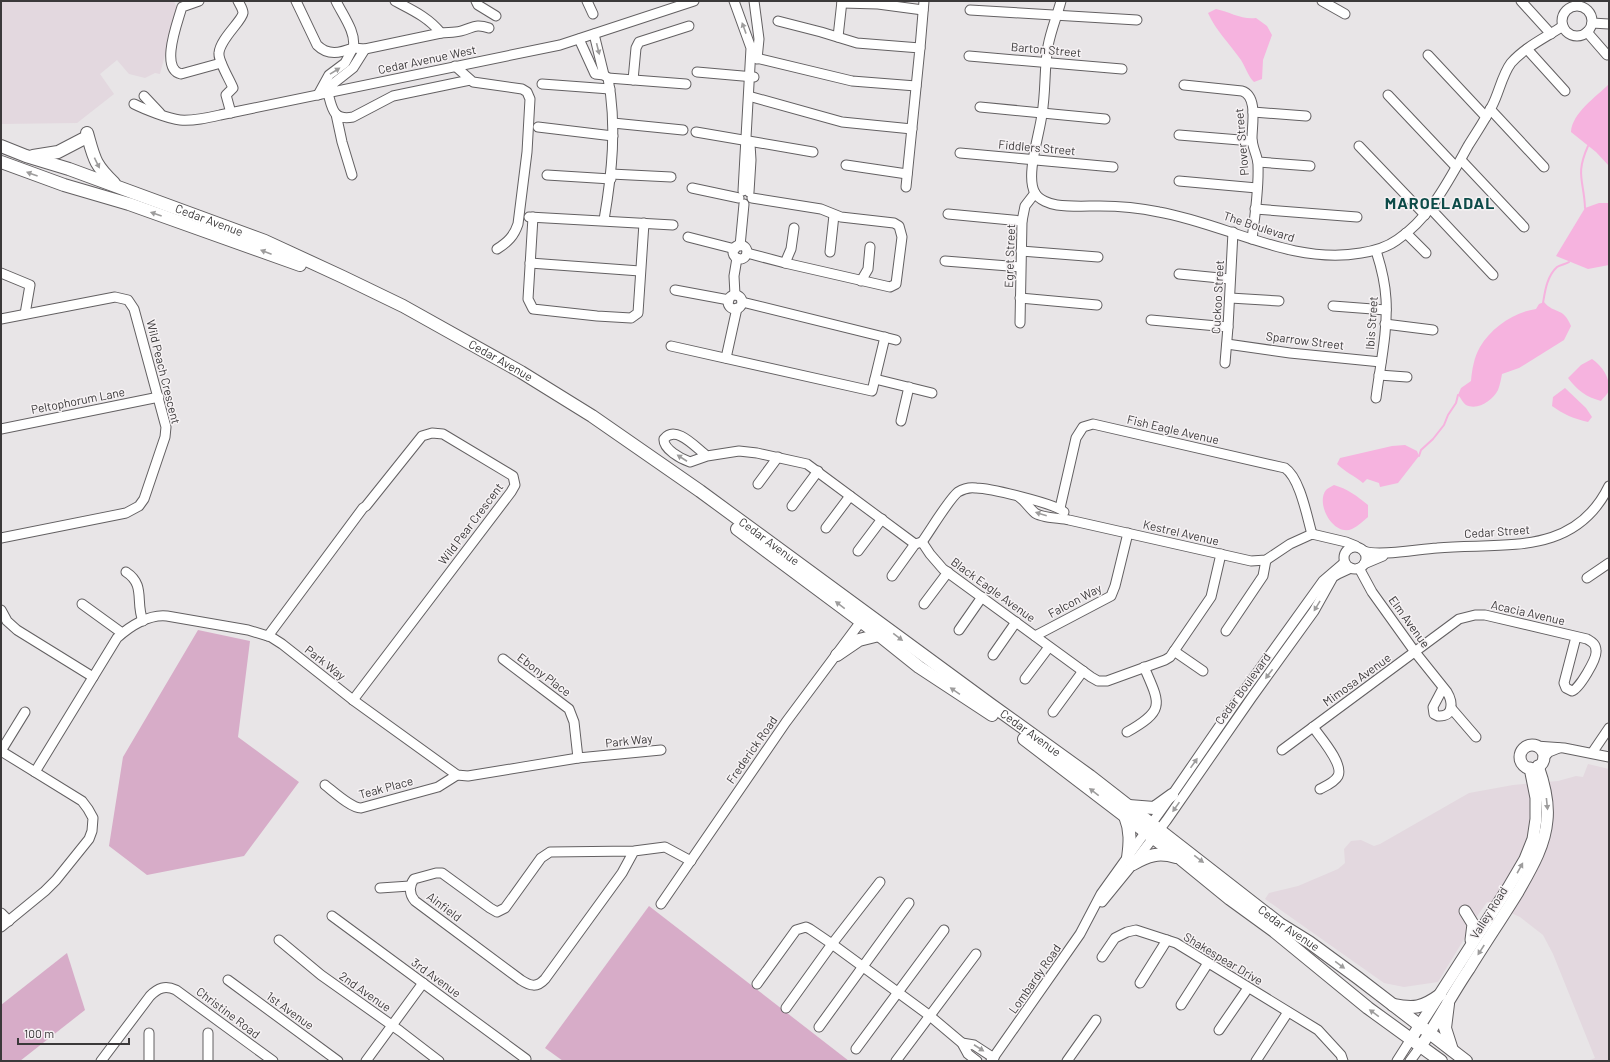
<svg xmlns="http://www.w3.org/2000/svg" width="1610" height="1062" viewBox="0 0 1610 1062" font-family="Barlow,sans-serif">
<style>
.built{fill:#e3d8df}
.green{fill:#d7acc8}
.water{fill:#f6b3df}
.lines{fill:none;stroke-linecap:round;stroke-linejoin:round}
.stream{stroke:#f6b3df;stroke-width:2}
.minor-casing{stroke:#636062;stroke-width:11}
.tertiary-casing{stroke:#636062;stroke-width:13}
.secondary-casing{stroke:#636062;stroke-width:14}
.minor{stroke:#fff;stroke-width:9}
.tertiary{stroke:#fff;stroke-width:11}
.secondary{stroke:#fff;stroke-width:12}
.oneway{fill:#9d9c9c}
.labels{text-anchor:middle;stroke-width:3;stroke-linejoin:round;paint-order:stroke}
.street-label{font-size:12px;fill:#3b393a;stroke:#f6f2f4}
.district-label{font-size:16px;font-weight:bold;letter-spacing:1px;fill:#0c4b48;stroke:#f6f2f4}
</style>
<rect width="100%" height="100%" fill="#e8e5e7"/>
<g class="built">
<polygon points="1,1 174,1 177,8 160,74 155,73 145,78 129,74 117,60 100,74 114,94 77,123 1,124"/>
<polygon points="1588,764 1609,769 1609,1061 1587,1061 1595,1058 1553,954 1543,935 1520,917 1487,902 1471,925 1469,931 1438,982 1404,987 1384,983 1265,899 1269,893 1298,886 1338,869 1345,863 1344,849 1351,841 1361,840 1374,846 1380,844 1469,793 1513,785 1558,781 1576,776 1583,777"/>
</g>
<g class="green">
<polygon points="198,630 250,641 238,737 299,782 244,856 147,875 109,846 123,757"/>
<polygon points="649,906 849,1061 563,1061 545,1048"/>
<polygon points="67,953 85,1010 20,1061 1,1061 1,1005"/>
</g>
<g class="water">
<path d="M1216 9C1230 12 1242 20 1256 18L1267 26 1272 35 1263 60 1262 79 1254 82C1248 76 1246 68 1241 60 1230 44 1216 31 1208 13Z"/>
<path d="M1609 84V166L1596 152 1571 132C1572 113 1596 97 1609 84Z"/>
<polygon points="1599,203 1609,203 1609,265 1588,269 1556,256 1585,208"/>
<path d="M1544 302C1555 315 1563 306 1571 326L1564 340 1519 368 1502 374C1501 379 1500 385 1498 390 1493 400 1478 411 1466 405 1463 403 1461 398 1458 395L1461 388 1471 381C1472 370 1474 357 1480 347 1491 328 1514 312 1536 309L1539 304Z"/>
<path d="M1592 359C1602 366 1610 377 1609 390 1608 394 1603 398 1601 401 1586 397 1577 390 1568 378L1581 365Z"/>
<path d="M1565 388 1586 408 1592 417 1588 422C1574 419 1563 414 1552 406L1553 397Z"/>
<path d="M1405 445 1417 451 1419 456 1398 483 1380 487 1379 483 1367 479 1363 483C1355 476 1345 472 1337 464L1340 458 1392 446Z"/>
<path d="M1334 485C1348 489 1357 496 1368 505V517C1363 521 1358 526 1352 529 1334 537 1315 504 1326 490 1328 488 1332 486 1334 485Z"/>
</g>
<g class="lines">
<g class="stream">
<path d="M1585 208C1584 180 1575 175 1588 146"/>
<path d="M1543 303C1545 291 1547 276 1557 267 1560 265 1566 264 1569 262"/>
<polyline points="1419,456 1421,450 1433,439 1444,425 1448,415 1456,403 1458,395"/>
</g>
<g class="minor-casing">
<g id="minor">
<path d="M199 1 182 7 181 10C177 24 160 69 181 74L221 63"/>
<path d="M296 1 317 45C328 56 340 53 353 48 357 33 342 14 336 1"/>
<polyline points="476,1 478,5 496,16"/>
<polyline points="587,1 593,14"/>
<polyline points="734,1 751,48 743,191"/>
<polyline points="754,1 759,39 757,59"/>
<path d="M1061 1C1057 16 1051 30 1048 46 1044 68 1046 91 1042 114 1040 133 1025 176 1035 193 1039 200 1050 204 1057 205 1071 207 1086 206 1100 206 1119 206 1140 208 1159 212 1227 224 1291 265 1361 253 1374 251 1386 248 1397 240 1430 218 1449 180 1468 146 1476 133 1485 120 1492 106 1499 93 1502 75 1511 63 1525 47 1545 38 1563 26"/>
<polyline points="1322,1 1345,14"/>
<polyline points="1521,1 1551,34"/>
<polyline points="842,3 878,4 923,10"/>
<circle cx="1577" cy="21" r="15"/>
<polyline points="970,10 1137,20"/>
<polyline points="778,21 821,32 857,43 920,48 906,187"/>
<polyline points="1592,23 1609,24"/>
<polyline points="1587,32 1607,55"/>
<path d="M441 33C447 32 454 33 461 31 473 28 475 23 489 28"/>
<path d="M594 34 604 75 608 78C617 126 612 173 604 220"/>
<polyline points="838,37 842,1"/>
<polyline points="579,39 595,74 604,75"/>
<polyline points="920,48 924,1"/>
<path d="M365 49 353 68 334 83 328 93C332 108 333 121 353 117L393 96 470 80"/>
<polyline points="1527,49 1565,91"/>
<polyline points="1428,55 1486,117"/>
<polyline points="969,56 1122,69"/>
<polyline points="752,57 852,81 916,86"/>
<path d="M455 66 473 82 522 89 527 92 530 99 527 152 518 224C514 236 508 242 497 249"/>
<polyline points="697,72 754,77"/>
<polyline points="608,78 686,84"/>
<polyline points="633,80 636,48 639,42 689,26"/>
<polyline points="542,84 610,89"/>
<path d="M1184 85 1242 91C1258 96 1252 125 1252 138 1252 148 1258 156 1258 165 1259 189 1255 215 1252 239"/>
<path d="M318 95 329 75 345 63 353 48 365 49 441 33C428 17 412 10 395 1"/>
<polyline points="1388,95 1456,167"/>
<polyline points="144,96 160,113"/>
<polyline points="752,97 842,122 912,129"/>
<path d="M134 104C144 109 169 119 180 120 194 121 207 118 220 115L560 45 694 1"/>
<polyline points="980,107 1105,119"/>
<polyline points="1490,109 1544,167"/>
<polyline points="1253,112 1306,116"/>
<path d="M231 113 226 95 233 88C230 80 218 61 219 53 220 39 242 21 243 13 243 9 240 5 238 1"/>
<polyline points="336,114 342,142 352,175"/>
<polyline points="613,123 683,130"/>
<polyline points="538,127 613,136"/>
<polyline points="696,132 813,152"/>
<polyline points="1179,135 1252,141"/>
<polyline points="1359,146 1425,215"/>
<polyline points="960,153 1113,167"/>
<polyline points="1461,160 1524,227"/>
<polyline points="1258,162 1310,166"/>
<polyline points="846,165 907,174"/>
<polyline points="611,174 671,177"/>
<polyline points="547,175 611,179"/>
<polyline points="1179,181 1257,188"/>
<polyline points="692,188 739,198"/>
<polyline points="749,192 751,160 750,144"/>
<polyline points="1430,208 1493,275"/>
<polyline points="1255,209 1357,217"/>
<polyline points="948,214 1022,221"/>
<polyline points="529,217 673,225"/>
<polyline points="533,217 528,299 533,309 597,316 631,318 638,313 644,223"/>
<polyline points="1406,233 1426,253"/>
<polyline points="688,237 735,249"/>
<circle cx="740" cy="252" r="7"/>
<polyline points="740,246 744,204"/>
<polyline points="1021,251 1098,257"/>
<path d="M1376 251C1381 266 1385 282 1386 299 1388 331 1380 366 1376 398"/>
<polyline points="830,252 834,215"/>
<polyline points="747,253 785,263 890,287 896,284 902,237 899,226 894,223 841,217 821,209 752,198"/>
<polyline points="945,261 1020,267"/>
<polyline points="530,263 640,271"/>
<polyline points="785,263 791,249 794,228"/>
<polyline points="1,273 30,285 25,314"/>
<polyline points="1179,274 1230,279"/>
<polyline points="861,281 868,269 870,247"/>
<polyline points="675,290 729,300"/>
<polyline points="735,295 734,276 737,258"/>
<circle cx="735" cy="302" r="7"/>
<polyline points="1020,298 1097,305"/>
<polyline points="1230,298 1279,301"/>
<polyline points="742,302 896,340"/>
<polyline points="1333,306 1386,310"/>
<polyline points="1,319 115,297 128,300 134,309 166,427 165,437 144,499 139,506 126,513 1,538"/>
<polyline points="1151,320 1228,327"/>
<polyline points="1020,323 1022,221 1025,206 1035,193"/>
<polyline points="1385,324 1433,330"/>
<polyline points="1227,344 1290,353 1381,362"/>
<polyline points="671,346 872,391 885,337"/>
<polyline points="726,358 737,308"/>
<polyline points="1225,363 1228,327 1233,232"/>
<polyline points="1379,375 1407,377"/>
<polyline points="875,379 932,393"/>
<polyline points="901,421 909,387"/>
<polyline points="1,429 159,397"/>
<path d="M707 456C696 448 676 424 664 439 663 449 681 459 690 462L707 456 739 451 757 453 807 464 915 544 922 542"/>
<polyline points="758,484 778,457"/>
<path d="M1019 497C1025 501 1029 508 1035 513 1041 518 1061 518 1069 520L1251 561 1266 560 1290 544 1312 534 1346 542 1356 546"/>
<polyline points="792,506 818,471"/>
<path d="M1060 508 1076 438 1083 427 1093 424 1285 468C1300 478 1307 517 1312 534"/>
<polyline points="826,528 850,496"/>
<polyline points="922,542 930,554 943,569 1091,677 1098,681 1107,681 1165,660 1170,657 1211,597 1221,554"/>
<path d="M922 542C930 531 949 499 958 492 963 489 970 487 976 488 989 488 1057 504 1064 512"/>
<circle cx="1355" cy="558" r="11"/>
<polyline points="858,551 882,519"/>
<path d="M1364 551C1378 557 1419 549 1437 548 1502 542 1574 558 1609 486"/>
<polyline points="1364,564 1383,556"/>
<path d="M1359 568 1372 592 1415 652 1447 692C1453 702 1454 717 1438 716L1434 714 1433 707 1443 688"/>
<path d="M126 572C146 585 135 602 143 621"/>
<polyline points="892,576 915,544"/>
<polyline points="1587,578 1609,563"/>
<polyline points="82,604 122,633"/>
<polyline points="924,604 948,572"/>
<polyline points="1,610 7,621 17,630 93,677"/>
<polyline points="959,630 982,597"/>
<polyline points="1226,631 1263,576 1266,560"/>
<polyline points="268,636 363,508 366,506 422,436 432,433 443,434 513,476 515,485 511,492 353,700"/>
<polyline points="1035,636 1111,596 1115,586 1128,533"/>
<polyline points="1174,651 1203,671"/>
<polyline points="993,655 1016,622"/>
<polyline points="503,659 569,709 574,722 578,758"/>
<polyline points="1025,679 1049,647"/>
<polyline points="1451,708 1476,737"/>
<polyline points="1053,712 1083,671"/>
<path d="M1313 727C1320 737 1344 764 1338 776 1335 782 1326 786 1320 789"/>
<path d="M1127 732C1166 710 1160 704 1144 667"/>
<polyline points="1536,746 1564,748 1609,757"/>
<path d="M1282 750 1459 619 1475 615H1485L1587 639C1592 642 1596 644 1596 651 1597 659 1579 689 1572 691L1566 688 1564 683 1576 637"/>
<polyline points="1,751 82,801 88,809 93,818 92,831 89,839 56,880 45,891 1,927"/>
<polyline points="1,751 25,712"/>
<polyline points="1592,753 1609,728"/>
<polyline points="1543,758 1549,752 1559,748"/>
<path d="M35 772 117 638C130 626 149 614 167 616L248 630 271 637 282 644 353 700 457 775 468 776 578 758 661 750"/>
<path d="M325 785C334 792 351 808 361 808L438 787 457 775"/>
<path d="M634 851 622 873 545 979C537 988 530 986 521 980L415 901C409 894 409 886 414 879L436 873H442L490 908 497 912 505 908 541 858 550 852 634 851 665 847 691 861"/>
<polyline points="380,888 410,886"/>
<polyline points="1102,902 1133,864 1166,821 1252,697 1314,611 1333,577 1338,574 1351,568"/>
<polyline points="661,904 786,722 865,616"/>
<polyline points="1,913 9,921"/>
<polyline points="332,916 526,1059"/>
<polyline points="279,940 321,975 400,1031 439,1061"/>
<polyline points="1102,957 1115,938 1127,932 1136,930 1176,943 1318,1030 1341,1055 1343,1061"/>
<polyline points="228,980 338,1061"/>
<polyline points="1140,983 1167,940"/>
<polyline points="757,984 796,930 806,927 810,929 832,944 930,1016 962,1043 968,1054 977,1061"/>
<polyline points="1181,1005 1208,963"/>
<polyline points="786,1008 832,944 880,882"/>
<polyline points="819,1027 909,903"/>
<polyline points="1219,1030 1248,988"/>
<polyline points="208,1033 208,1061"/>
<polyline points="962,1043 974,1045 994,1058"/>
<polyline points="856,1049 944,930"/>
<path d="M101 1061 150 996C158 988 165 985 176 990L273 1061"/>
<polyline points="149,1061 149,1033"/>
<polyline points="366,1061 423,983"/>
<polyline points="896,1061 976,954"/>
<polyline points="991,1061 1080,934 1101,894 1172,795 1236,702 1323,581 1344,563"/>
<polyline points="1067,1061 1096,1020"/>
<polyline points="1256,1061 1288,1012"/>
<polyline points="1397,1061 1411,1039"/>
<polyline points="1410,1061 1421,1046"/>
</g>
</g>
<g class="tertiary-casing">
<g id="tertiary">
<circle cx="1532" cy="757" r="12"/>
<polyline points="1465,911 1473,924 1471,940"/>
<polyline points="1411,1039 1508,888 1525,859 1533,839 1536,819 1536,798 1530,768"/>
<path d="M1421 1046C1438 1021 1452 994 1469 969 1485 943 1502 918 1518 892 1531 869 1545 846 1547 820 1549 802 1544 783 1538 766"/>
</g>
</g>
<g class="secondary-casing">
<g id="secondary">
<path d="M87 133C94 158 94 164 114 183"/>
<path id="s1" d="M1 146 26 156 69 169 265 241 343 277 403 306 521 372 592 416 700 491 990 704 1090 776 1280 924 1309 942 1358 978 1466 1061"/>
<polyline points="33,156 58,152 83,139"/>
<polyline points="1,162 64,185 129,204 300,265"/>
<polyline points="737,529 879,635 919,667 992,715"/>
<polyline points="837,655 859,640 879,635"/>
<polyline points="1024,739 1181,859 1230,899 1274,931 1368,1008 1441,1061"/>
<polyline points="1129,806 1154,808 1172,795"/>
<path d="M1125 816C1131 831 1130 843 1128 858"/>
<path d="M1133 864C1148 855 1159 852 1176 857"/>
<polyline points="1448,1004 1445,1028 1452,1050"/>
<path d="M1393 1005C1414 1009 1422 1008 1440 995"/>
</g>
</g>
<use href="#minor" class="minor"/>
<use href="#tertiary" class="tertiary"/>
<use href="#secondary" class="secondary"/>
</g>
<defs><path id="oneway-solid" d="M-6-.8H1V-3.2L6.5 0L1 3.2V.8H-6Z"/></defs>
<g class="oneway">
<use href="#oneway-solid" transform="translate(744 28) rotate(-110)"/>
<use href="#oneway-solid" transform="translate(598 49) rotate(76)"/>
<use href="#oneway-solid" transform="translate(335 71) rotate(-32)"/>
<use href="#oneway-solid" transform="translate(97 163) rotate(64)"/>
<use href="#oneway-solid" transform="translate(32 174) rotate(-160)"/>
<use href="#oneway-solid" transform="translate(156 214) rotate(-161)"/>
<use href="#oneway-solid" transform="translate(266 252) rotate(-159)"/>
<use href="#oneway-solid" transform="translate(682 458) rotate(-147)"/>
<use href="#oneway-solid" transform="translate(1041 514) rotate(-163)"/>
<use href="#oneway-solid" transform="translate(840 605) rotate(-143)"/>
<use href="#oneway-solid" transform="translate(1317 606) rotate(121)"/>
<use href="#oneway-solid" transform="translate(898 637) rotate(37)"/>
<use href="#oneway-solid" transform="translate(1269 674) rotate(127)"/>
<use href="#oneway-solid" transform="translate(955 691) rotate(-146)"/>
<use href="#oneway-solid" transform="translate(1194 763) rotate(-55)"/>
<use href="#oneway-solid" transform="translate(1094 792) rotate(-142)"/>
<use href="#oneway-solid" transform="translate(1547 804) rotate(84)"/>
<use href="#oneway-solid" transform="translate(1176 807) rotate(125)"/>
<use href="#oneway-solid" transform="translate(1199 859) rotate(37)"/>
<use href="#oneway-solid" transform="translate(1520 868) rotate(-61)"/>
<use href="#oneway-solid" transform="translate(1481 950) rotate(123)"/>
<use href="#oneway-solid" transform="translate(1340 965) rotate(36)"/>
<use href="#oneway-solid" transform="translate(1374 1013) rotate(-144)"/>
<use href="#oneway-solid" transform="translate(979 1048) rotate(33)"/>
</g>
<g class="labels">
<g class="street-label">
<text transform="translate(1046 50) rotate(5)" y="4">Barton Street</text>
<text transform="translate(427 60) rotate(-12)" y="4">Cedar Avenue West</text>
<text transform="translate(1242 142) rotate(-95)" y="4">Plover Street</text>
<text transform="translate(1037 148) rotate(5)" y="4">Fiddlers Street</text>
<text dy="4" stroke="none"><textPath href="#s1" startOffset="221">Cedar Avenue</textPath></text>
<text transform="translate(1259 227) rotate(18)" y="4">The Boulevard</text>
<text transform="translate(1010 256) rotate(-88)" y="4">Egret Street</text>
<text transform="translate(1218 297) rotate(-87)" y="4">Cuckoo Street</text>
<text transform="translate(1372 323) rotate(-86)" y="4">Ibis Street</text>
<text transform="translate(1305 341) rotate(7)" y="4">Sparrow Street</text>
<text dy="4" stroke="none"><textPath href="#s1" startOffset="545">Cedar Avenue</textPath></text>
<text transform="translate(163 372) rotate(76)" y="4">Wild Peach Crescent</text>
<text transform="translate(78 401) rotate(-11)" y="4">Peltophorum Lane</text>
<text transform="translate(1173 430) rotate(13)" y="4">Fish Eagle Avenue</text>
<text transform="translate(471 524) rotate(-53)" y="4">Wild Pear Crescent</text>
<text transform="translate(1497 532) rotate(-4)" y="4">Cedar Street</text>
<text transform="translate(1181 533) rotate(13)" y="4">Kestrel Avenue</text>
<text dy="4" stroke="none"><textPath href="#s1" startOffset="869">Cedar Avenue</textPath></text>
<text transform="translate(993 590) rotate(36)" y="4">Black Eagle Avenue</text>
<text transform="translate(1075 601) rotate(-28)" y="4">Falcon Way</text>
<text transform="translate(1528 613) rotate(13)" y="4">Acacia Avenue</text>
<text transform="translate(1409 622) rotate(54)" y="4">Elm Avenue</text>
<text transform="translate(325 663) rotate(38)" y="4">Park Way</text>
<text transform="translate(544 675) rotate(37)" y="4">Ebony Place</text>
<text transform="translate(1357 680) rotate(-36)" y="4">Mimosa Avenue</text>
<text transform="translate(1243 689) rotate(-54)" y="4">Cedar Boulevard</text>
<text dy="4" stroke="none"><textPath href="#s1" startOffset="1193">Cedar Avenue</textPath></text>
<text transform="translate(629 741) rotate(-6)" y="4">Park Way</text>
<text transform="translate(752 750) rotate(-55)" y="4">Frederick Road</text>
<text transform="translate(386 788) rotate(-15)" y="4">Teak Place</text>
<text transform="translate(444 907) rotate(37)" y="4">Ainfield</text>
<text transform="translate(1489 913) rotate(-58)" y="4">Valley Road</text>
<text dy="4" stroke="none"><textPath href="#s1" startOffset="1517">Cedar Avenue</textPath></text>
<text transform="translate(1223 959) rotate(31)" y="4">Shakespear Drive</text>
<text transform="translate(436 978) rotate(36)" y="4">3rd Avenue</text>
<text transform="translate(1035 979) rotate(-55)" y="4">Lombardy Road</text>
<text transform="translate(365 992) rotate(35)" y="4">2nd Avenue</text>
<text transform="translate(290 1011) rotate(36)" y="4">1st Avenue</text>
<text transform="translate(228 1013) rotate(37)" y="4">Christine Road</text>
</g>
<g class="district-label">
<text x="1440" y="209">MAROELADAL</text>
</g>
</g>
<rect width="1610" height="1062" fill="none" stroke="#3b393a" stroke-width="4"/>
<path d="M18 1038v6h111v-6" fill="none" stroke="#3b393a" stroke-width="2"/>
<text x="24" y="1038" font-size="12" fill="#3b393a" stroke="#f6f2f4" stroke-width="3" paint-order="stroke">100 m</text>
</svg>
